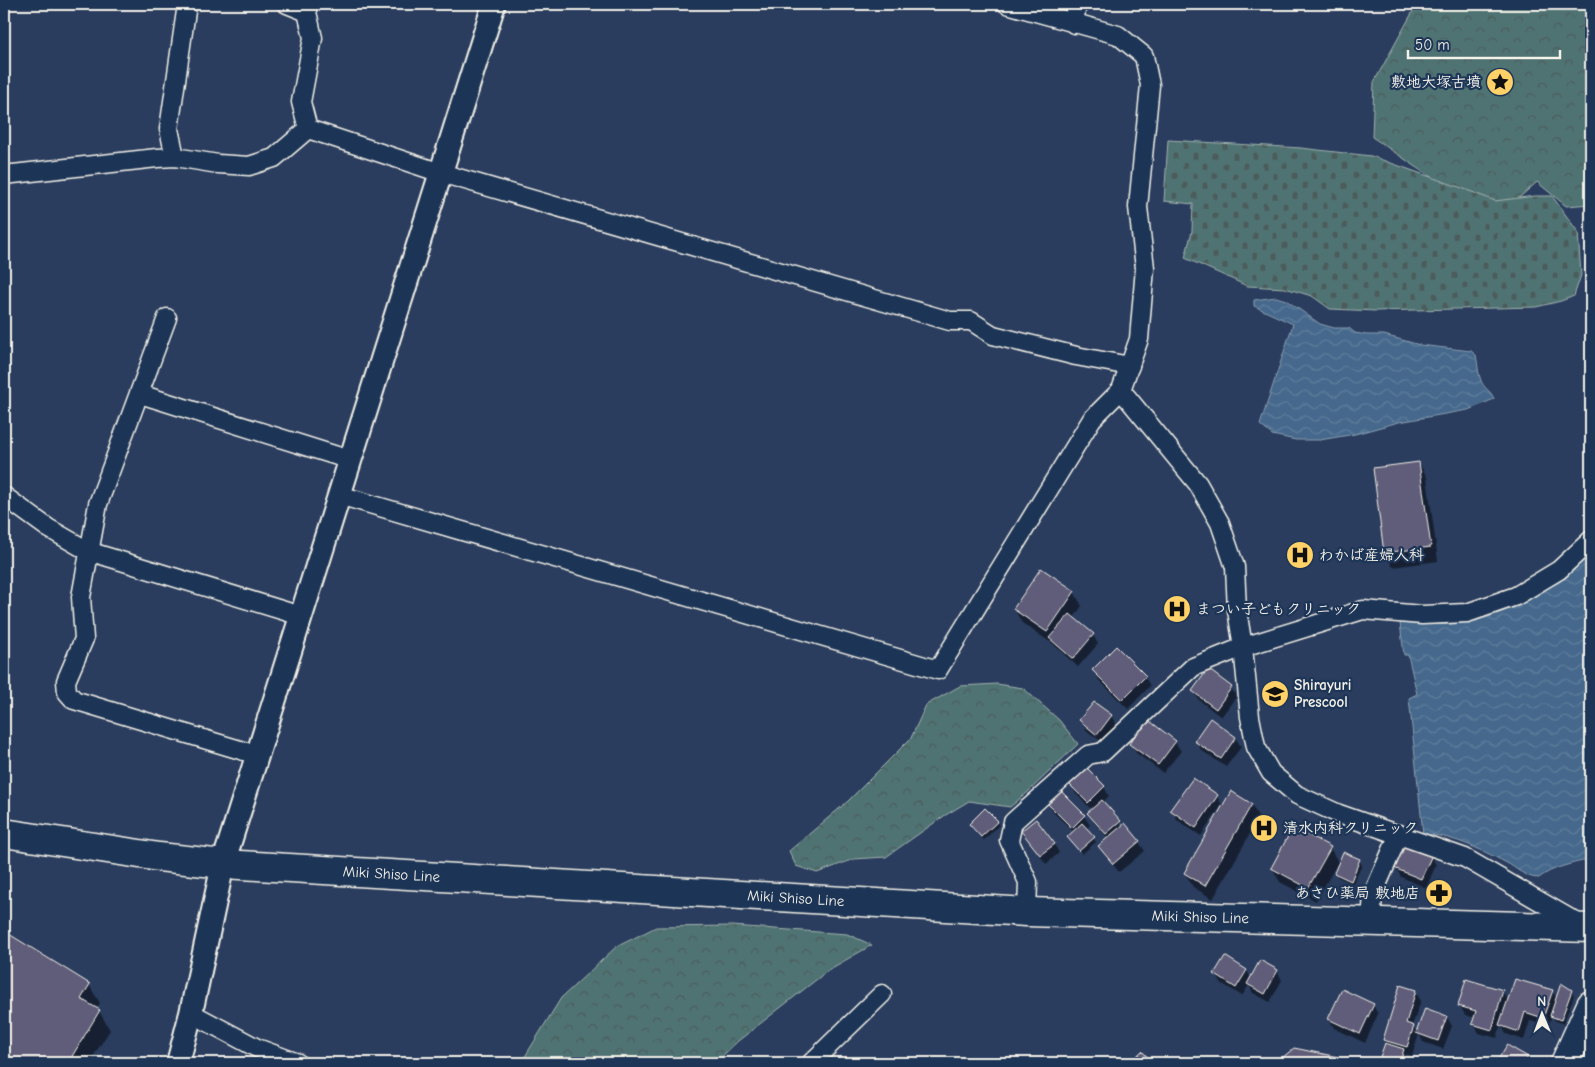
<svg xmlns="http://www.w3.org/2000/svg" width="1595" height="1067" viewBox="0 0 1595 1067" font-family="'Comic Neue','Klee One',sans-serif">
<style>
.forest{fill:url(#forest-crowns);stroke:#a2b2ae}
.cemetery{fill:url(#cemetery-stones);stroke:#a2b2ae}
.water{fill:url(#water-waves);stroke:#8b9fb1}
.shadow{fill:#0007}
.building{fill:#605d7a;stroke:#f4f1e8}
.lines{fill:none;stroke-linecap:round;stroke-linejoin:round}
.minor-casing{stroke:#f4f1e8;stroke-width:21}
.tertiary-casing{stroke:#f4f1e8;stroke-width:26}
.primary-casing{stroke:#f4f1e8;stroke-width:31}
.minor{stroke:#1d3557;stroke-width:18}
.tertiary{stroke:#1d3557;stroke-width:22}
.primary{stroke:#1d3557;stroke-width:28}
.labels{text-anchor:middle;stroke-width:4.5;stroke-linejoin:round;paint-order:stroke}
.poi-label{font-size:15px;font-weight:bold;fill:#f4f1e8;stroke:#1d3557;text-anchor:start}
.street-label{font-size:15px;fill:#f4f1e8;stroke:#1d3557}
</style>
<defs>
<pattern id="forest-crowns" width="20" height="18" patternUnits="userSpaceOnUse" patternTransform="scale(1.25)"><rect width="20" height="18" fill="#507373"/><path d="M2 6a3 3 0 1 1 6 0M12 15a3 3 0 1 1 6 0" fill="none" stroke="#4c5b5a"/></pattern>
<pattern id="cemetery-stones" width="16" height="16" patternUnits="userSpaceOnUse" patternTransform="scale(1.25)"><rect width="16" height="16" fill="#507373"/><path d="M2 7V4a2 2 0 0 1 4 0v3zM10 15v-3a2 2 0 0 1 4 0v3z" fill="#4c5b5a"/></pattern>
<pattern id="water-waves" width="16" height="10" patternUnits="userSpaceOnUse" patternTransform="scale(1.25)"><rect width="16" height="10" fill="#45688c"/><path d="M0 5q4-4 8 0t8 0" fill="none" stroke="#607e9c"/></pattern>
</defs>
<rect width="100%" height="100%" fill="#2a3d5e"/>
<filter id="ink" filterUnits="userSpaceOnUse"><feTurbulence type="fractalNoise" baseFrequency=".02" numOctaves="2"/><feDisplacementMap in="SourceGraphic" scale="10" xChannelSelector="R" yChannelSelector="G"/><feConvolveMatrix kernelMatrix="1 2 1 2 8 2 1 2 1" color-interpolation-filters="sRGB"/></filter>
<g filter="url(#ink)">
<g class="forest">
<polygon points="1417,4 1528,4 1543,6 1585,5 1591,10 1591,204 1566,206 1537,182 1505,210 1440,183 1372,137 1374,82"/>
<polygon points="997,684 1023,688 1059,720 1078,744 1028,792 1010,807 969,801 944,816 886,857 854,859 817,873 796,866 789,851 847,802 911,738 926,705 960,686"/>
<polygon points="732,926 847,934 872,945 830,969 738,1041 715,1063 521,1063 561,998 616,947 656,927"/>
</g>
<polygon class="cemetery" points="1168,140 1301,148 1371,156 1459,187 1495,201 1535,196 1552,196 1578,232 1581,275 1574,296 1561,301 1536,307 1376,311 1330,309 1312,296 1285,288 1247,286 1185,258 1192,231 1193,204 1164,201"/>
<g class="water">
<path d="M1276 297 1286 300 1320 324 1334 328H1349L1355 333 1367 335H1384L1420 345 1471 351 1476 355C1478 365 1478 374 1482 383 1486 390 1492 392 1494 399L1468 410 1399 422 1355 434 1320 440H1296L1272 435 1260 425 1293 324 1254 306V300Z"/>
<path d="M1591 549V859C1575 863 1552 867 1539 878 1525 878 1517 868 1505 862 1480 849 1451 835 1423 834L1409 698 1417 694 1408 655H1404L1400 623C1420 624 1441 626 1461 623 1498 618 1535 599 1564 576 1574 568 1582 558 1591 549Z"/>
</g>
<g class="shadow">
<polygon points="1419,463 1427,477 1438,561 1393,567 1385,553 1374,469"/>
<polygon points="1074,592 1082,606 1073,619 1093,635 1098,644 1078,667 1053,644 1022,623 1014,609"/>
<polygon points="1116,648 1145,677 1150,686 1128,709 1099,680 1094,671"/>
<polygon points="1231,688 1236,697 1221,717 1199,700 1193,691"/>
<polygon points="1094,703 1111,716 1117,725 1103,743 1086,730 1081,720"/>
<polygon points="1235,737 1241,747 1226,767 1201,750 1196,741"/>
<polygon points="1175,742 1181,751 1163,773 1136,753 1131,744"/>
<polygon points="1071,785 1104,787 1109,796 1102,803 1123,827 1125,825 1139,842 1145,851 1119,872 1105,855 1100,846 1109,839 1094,822 1088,813 1092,810 1076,794"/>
<polygon points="1059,791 1084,816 1090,825 1086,829 1096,842 1082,854 1068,837 1074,832 1053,812 1048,803"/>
<polygon points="1217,796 1222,805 1201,836 1177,820 1172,810"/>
<polygon points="1251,804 1259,818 1213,899 1193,887 1185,873"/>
<polygon points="997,821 999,825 984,840 970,825"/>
<polygon points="1023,831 1054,844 1059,853 1046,864"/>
<polygon points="1330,848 1338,862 1316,901 1280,882 1272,868"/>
<polygon points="1344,854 1359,860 1362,865 1353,884 1338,877 1336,873"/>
<polygon points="1431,856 1436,865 1426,888 1401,877 1396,868"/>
<polygon points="4,933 89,985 100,1003 96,1009 99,1011 110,1030 89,1063 4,1063"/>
<polygon points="1226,958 1247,971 1251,978 1277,971 1282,980 1270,1002 1253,993 1249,985 1242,996 1221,983 1216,974"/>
<polygon points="1415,991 1421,1001 1412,1026 1417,1034 1426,1009 1447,1017 1452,1026 1443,1049 1423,1042 1419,1034 1412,1056 1406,1054 1403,1063 1393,1063 1384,1061 1382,1056 1388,1046 1384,1039"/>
<polygon points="1502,991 1509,1002 1552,991 1557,999 1571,991 1574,995 1563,1024 1554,1020 1552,1016 1548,1026 1530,1021 1524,1040 1506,1034 1501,1025 1497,1038 1479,1033 1474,1024 1475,1018 1465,1015 1460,1006"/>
<polygon points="1373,1005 1378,1014 1365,1043 1334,1028 1329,1019"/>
<polygon points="1507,1046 1527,1058 1530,1063 1497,1063"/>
<polygon points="1337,1058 1340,1063 1282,1063 1283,1059"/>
</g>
<g class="building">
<polygon points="1419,462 1431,547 1384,553 1373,468"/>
<polygon points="1041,568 1075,591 1047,632 1013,609"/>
<polygon points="1070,614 1094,634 1073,659 1049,638"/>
<polygon points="1116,646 1146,676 1122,700 1092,670"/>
<polygon points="1208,669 1232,687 1216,709 1192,691"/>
<polygon points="1094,702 1112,715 1097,735 1079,720"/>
<polygon points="1210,718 1236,737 1221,759 1194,741"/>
<polygon points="1147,719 1176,741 1158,765 1129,744"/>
<polygon points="1087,768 1105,786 1088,803 1069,784"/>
<polygon points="1193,778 1218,795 1196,828 1170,810"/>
<polygon points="1059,789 1085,815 1072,828 1046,802"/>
<polygon points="1231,791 1252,804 1205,886 1184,873"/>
<polygon points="1102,800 1121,821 1106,834 1087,813"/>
<polygon points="985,808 998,821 981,837 969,824"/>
<polygon points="1036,819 1055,844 1040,855 1021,831"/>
<polygon points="1082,823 1095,837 1079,851 1067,837"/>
<polygon points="1125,823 1140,841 1113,864 1098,846"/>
<polygon points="1293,827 1331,847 1308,888 1271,868"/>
<polygon points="1405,844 1432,855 1421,879 1394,868"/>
<polygon points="1343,852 1360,859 1351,881 1334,873"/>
<polygon points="4,931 90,984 81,999 100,1010 68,1063 4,1063"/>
<polygon points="1225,956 1247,970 1236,988 1214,974"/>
<polygon points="1260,960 1278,970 1265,994 1247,984"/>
<polygon points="1466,979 1503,990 1492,1030 1472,1024 1476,1011 1458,1006"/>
<polygon points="1515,979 1553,990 1543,1018 1525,1012 1519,1032 1499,1025"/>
<polygon points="1561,983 1572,990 1561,1020 1550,1016"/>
<polygon points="1400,985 1416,990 1406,1023 1414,1026 1407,1047 1383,1040"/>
<polygon points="1342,989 1374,1004 1360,1034 1328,1019"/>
<polygon points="1425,1008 1447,1016 1438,1041 1416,1033"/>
<polygon points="1385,1043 1404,1049 1400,1063 1380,1057"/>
<polygon points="1507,1045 1528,1057 1524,1063 1496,1063"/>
<polygon points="1294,1048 1338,1057 1336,1063 1281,1063 1282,1058"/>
<polygon points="1142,1051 1153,1063 1129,1063"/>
</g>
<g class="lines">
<g class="minor-casing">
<g id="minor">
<polyline points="287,4 307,12 313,38 301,102 308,129"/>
<polyline points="1074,24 1077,4"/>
<polyline points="175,157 169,129 187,4"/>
<polyline points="4,175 157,158 175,157 218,164 249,166 274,158 308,129 441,173 950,321 971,321 993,335 1076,356 1130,366"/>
<polyline points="167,318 98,504 81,597 84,639 66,681 67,692 74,700 257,755"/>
<polyline points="1121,390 1198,484 1220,523 1235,567 1237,610 1243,647 1250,717 1256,747 1271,773 1297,795 1339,814 1465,858 1583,926"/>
<polyline points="140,394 350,460"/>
<polyline points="339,495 938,670 1092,419 1121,390 1139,339 1145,268 1138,207 1150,85 1144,56 1118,35 1007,4"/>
<polyline points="4,496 48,528 88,551 301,616"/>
<polyline points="1027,912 1028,882 1009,840 1013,822 1088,755 1103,752 1193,667 1243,647 1363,610 1422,615 1467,613 1516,596 1559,570 1591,540"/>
<polyline points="1371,922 1373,894 1399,834"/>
<polyline points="191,1013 257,1048 298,1063"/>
<polyline points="811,1063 882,994"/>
</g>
</g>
<g class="tertiary-casing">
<polyline id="tertiary" points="178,1063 191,1013 223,864 494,4"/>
</g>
<g class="primary-casing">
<g id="primary">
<path id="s1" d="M4 833 159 857 223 864 1027 912 1591 928"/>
<polyline points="1565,1063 1591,1005"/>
</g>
</g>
<use href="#minor" class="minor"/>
<use href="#tertiary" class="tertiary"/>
<use href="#primary" class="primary"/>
</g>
</g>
<defs>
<g id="sight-disc" transform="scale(1.4375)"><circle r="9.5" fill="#ffd166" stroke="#1d3557"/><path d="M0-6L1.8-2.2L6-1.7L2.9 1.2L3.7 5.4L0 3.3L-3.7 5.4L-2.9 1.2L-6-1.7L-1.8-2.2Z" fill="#111"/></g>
<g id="hospital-disc" transform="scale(1.4375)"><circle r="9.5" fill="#ffd166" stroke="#1d3557"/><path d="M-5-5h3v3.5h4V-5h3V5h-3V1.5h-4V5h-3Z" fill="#111"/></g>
<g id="school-disc" transform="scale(1.4375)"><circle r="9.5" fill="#ffd166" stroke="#1d3557"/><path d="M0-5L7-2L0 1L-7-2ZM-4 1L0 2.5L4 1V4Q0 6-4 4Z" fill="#111"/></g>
<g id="pharmacy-disc" transform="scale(1.4375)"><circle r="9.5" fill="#ffd166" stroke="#1d3557"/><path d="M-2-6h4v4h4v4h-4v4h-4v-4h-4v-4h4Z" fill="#111"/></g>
</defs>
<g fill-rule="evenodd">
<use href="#sight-disc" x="1500" y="82"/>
<use href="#hospital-disc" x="1300" y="555"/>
<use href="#hospital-disc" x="1177" y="609"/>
<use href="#school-disc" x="1275" y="694"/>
<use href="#hospital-disc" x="1264" y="828"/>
<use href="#pharmacy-disc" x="1439" y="893"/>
</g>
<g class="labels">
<g class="poi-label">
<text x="1481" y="87" text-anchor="end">敷地大塚古墳</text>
<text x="1319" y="560">わかば産婦人科</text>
<text x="1196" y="614">まつい子どもクリニック</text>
<text x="1294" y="690">Shirayuri<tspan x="1294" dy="17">Prescool</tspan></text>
<text x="1283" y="833">清水内科クリニック</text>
<text x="1420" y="898" text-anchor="end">あさひ薬局 敷地店</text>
</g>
<g class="street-label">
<text dy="5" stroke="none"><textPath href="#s1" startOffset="390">Miki Shiso Line</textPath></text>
<text dy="5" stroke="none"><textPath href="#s1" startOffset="795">Miki Shiso Line</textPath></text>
<text dy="5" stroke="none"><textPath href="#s1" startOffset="1200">Miki Shiso Line</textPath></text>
</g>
</g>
<rect width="1595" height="1067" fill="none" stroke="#1d3557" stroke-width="20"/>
<rect x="10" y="10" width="1575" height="1047" fill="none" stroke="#f4f1e8" stroke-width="2" filter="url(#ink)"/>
<g transform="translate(1542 1014) rotate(359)" stroke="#1d3557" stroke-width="4" paint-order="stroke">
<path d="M0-4L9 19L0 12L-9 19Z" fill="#f4f1e8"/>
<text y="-8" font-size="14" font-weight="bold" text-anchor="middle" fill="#f4f1e8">N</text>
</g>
<path d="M1408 50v8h152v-8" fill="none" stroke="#f4f1e8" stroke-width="2.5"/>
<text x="1415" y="50" font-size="15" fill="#f4f1e8" stroke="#1d3557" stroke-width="4" paint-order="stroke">50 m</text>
</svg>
